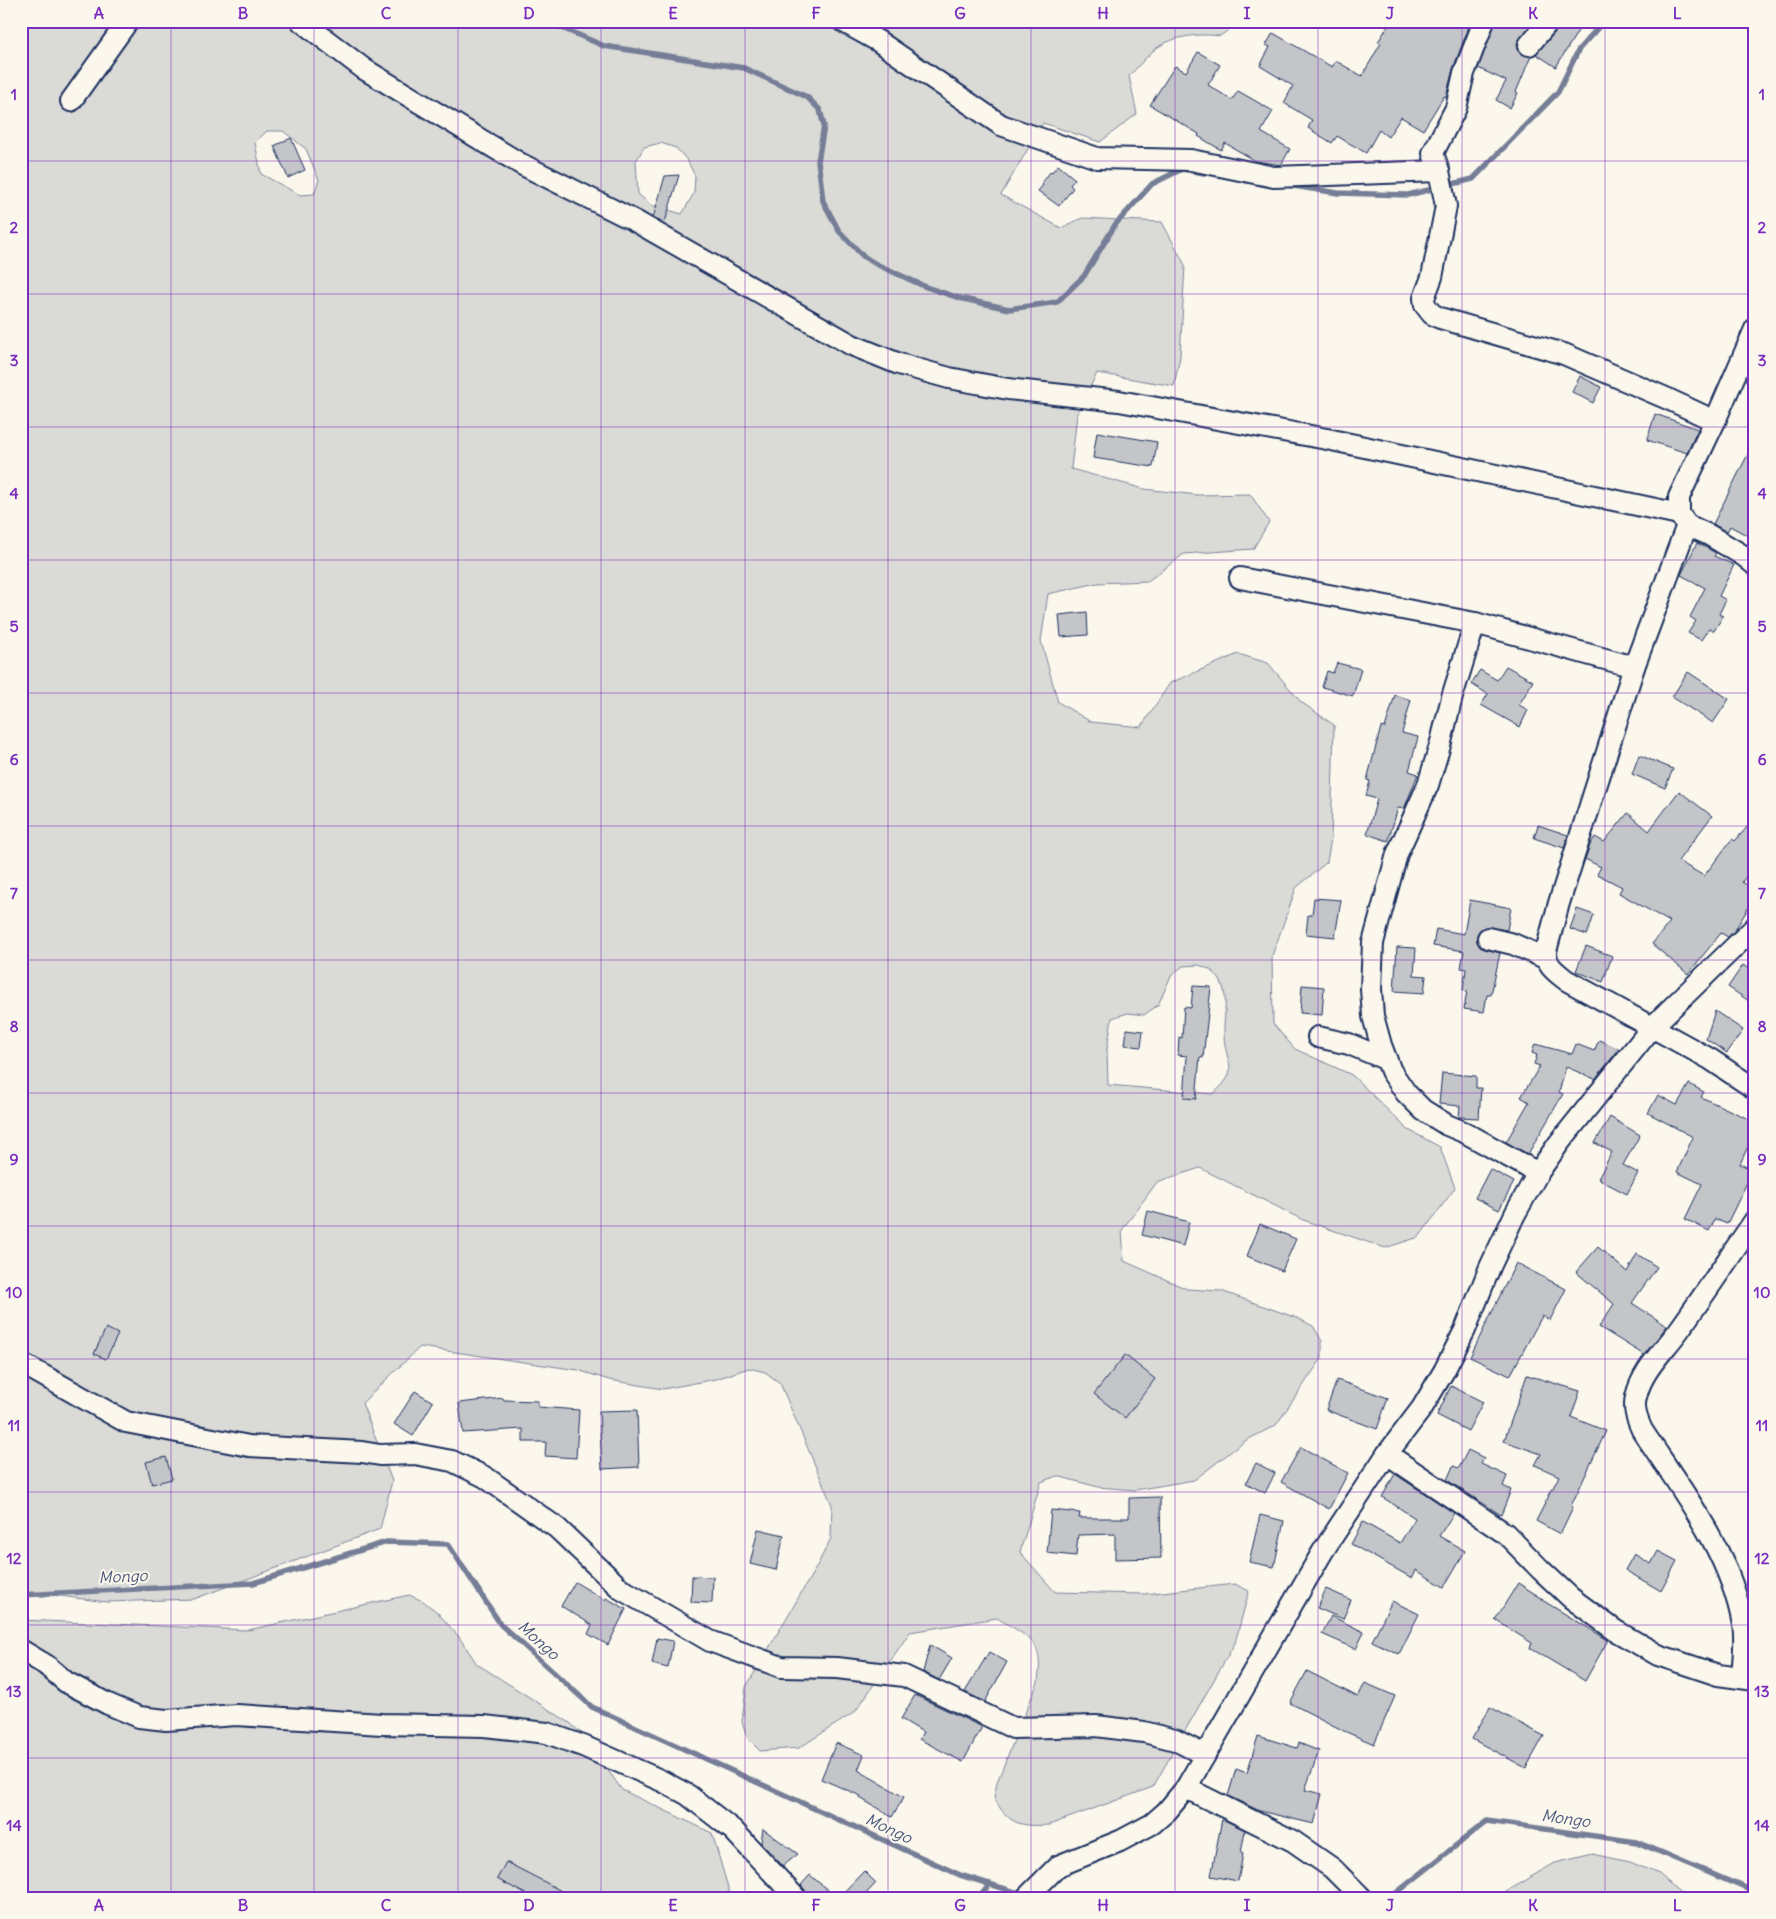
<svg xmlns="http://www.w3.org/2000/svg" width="1776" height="1919" viewBox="0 0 1776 1919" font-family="Delius,sans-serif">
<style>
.green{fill:#dadad7;stroke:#7a849a;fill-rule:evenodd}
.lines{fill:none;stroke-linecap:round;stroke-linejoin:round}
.stream{stroke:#747e96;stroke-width:5.5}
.building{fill:#c3c5c9;stroke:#1b2f5e}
.minor-casing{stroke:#1b2f5e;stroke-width:24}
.minor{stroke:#fbf7ec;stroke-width:20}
.grid{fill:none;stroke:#7b2cbf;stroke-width:1;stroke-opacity:0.55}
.labels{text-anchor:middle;stroke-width:4;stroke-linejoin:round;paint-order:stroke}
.water-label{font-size:16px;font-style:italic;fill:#47577a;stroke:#fbf7ec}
.neatline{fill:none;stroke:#7b2cbf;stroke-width:2}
.grid-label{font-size:16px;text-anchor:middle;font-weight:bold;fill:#7b2cbf}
</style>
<rect width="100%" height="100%" fill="#fbf7ec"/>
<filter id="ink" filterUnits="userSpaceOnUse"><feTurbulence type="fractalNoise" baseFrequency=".02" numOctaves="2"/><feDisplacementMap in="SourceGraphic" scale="10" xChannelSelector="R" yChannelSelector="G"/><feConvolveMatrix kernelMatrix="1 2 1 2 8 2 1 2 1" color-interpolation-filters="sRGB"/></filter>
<g filter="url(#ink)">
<g class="green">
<path d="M26 21H1241L1220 36C1199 33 1170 36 1153 51 1145 58 1137 68 1129 76L1137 114 1100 142 1043 123 1001 195 1061 228 1082 218 1162 222 1185 265 1180 357 1174 386 1097 373 1077 414 1071 469 1144 489 1198 495 1250 494 1269 522 1253 549 1184 554 1148 581 1097 583 1048 594 1041 641 1058 702 1091 722 1141 727 1170 683 1238 654 1268 663 1301 702 1334 725 1331 839 1327 862 1296 888 1272 956 1273 1024 1295 1049 1352 1075 1407 1129 1440 1147 1455 1188 1419 1237 1385 1248 1303 1220 1200 1168 1157 1182 1122 1230 1124 1261 1187 1289 1221 1291 1297 1318 1313 1326 1322 1341V1358L1276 1425 1245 1441 1194 1480 1135 1490 1098 1487 1057 1476 1041 1482 1020 1552 1055 1592 1144 1594 1235 1584 1249 1591 1235 1643 1153 1787 1049 1825C1020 1827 1008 1824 994 1798L997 1782 1038 1682C1039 1672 1041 1660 1037 1650 1033 1637 1008 1625 997 1618L910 1632 855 1712 799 1748 760 1751 748 1739 742 1722 746 1687 817 1566 831 1538 832 1505 780 1383 765 1372 749 1368 716 1379 663 1389 609 1380 578 1370 420 1347 362 1403 392 1481 380 1529 194 1599 107 1602 21 1591V50L27 35ZM267 131H283L306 149 319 180 314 194 300 195 261 174 255 142ZM661 143 676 148 687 160 695 176 694 193 682 214 651 205 638 194 636 161 644 147ZM1199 965C1204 967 1210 969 1213 972 1232 988 1223 1014 1224 1035 1225 1065 1242 1069 1213 1094L1108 1085 1107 1049 1112 1018 1128 1013 1144 1015 1158 1005 1171 976 1183 966Z"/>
<polygon points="409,1595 423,1601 437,1612 459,1637 477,1664 570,1723 583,1735 622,1790 712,1833 731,1898 21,1898 21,1620 248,1630"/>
<polygon points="1593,1854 1630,1862 1659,1874 1686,1898 1494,1898 1555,1863"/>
</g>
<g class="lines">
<g class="stream">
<polyline points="546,21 604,46 744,68 807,97 820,110 824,126 818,161 821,184 823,201 839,231 863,256 876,264 926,287 959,298 1009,309 1057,302 1084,276 1115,225 1152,184 1182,169 1204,173"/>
<polyline points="1287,185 1338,193 1408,195 1473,179 1558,92 1579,49 1604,21"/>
<polyline points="21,1595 253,1583 387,1542 448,1544 501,1625 592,1707 960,1875 1025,1895"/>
<polyline points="979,1898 990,1884"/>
<polyline points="1390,1898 1487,1821 1637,1842 1752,1891 1755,1894"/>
</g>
</g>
<g class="building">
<polygon points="1391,21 1471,21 1453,69 1446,97 1444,96 1423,130 1401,117 1388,137 1379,130 1366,153 1337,136 1332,143 1308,128 1312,120 1284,103 1293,86 1260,66 1270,47 1266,45 1273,33 1332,67 1336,61 1362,76 1381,43 1378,42"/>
<polygon points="1496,21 1533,21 1517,43 1518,49 1521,54 1531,56 1516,92 1518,93 1510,108 1496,100 1506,81 1478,68"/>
<polygon points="1561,21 1584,21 1556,67 1536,54 1558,29"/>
<polygon points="1198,52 1220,65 1208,85 1232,100 1238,91 1273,111 1261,132 1290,149 1281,165 1256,161 1225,143 1221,150 1198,136 1199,134 1150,105 1175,66 1186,72"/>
<polygon points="291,138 305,170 288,178 274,146"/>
<polygon points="1058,165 1075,179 1070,185 1073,188 1059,206 1038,191 1043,185 1041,184 1051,171 1052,172"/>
<polygon points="679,175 665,222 657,220 653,218 665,176"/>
<polygon points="1580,376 1601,387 1593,403 1572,392"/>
<polygon points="1655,414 1698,429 1687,453 1647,440"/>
<polygon points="1097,432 1157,442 1153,467 1093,458"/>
<polygon points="1755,440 1755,528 1750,537 1730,526 1727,532 1713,524"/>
<polygon points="1697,543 1716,553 1714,556 1734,565 1719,596 1726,600 1719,614 1723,616 1714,631 1709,628 1701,640 1688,633 1696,621 1690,617 1705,588 1681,575"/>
<polygon points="1087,612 1088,635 1061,637 1059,615"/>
<polygon points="1337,663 1361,669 1353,696 1322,687 1327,671 1333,673"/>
<polygon points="1506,666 1533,681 1519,705 1528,710 1520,727 1481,705 1488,694 1471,684 1480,670 1497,680"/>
<polygon points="1688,672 1729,699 1713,723 1672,697"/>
<polygon points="1395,695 1411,700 1402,733 1418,737 1409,771 1418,774 1404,809 1398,808 1388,841 1367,834 1377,799 1366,796 1370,781 1367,780 1381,727 1385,728"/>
<polygon points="1639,755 1673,769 1665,788 1632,774"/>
<polygon points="1679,791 1712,816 1678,861 1704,876 1732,839 1735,841 1755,818 1755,864 1742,882 1755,890 1755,897 1735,930 1728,937 1721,933 1688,974 1652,944 1670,922 1619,893 1622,887 1597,874 1601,867 1585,859 1590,845 1595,837 1604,842 1628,813 1649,831"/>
<polygon points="1538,825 1568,835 1564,848 1534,838"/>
<polygon points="1314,898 1341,900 1335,937 1306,934 1308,915 1312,915"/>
<polygon points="1470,900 1511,908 1507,930 1485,927 1480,930 1477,935 1477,942 1480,947 1500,953 1491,995 1487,995 1484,1012 1464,1009 1467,991 1463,990 1466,969 1461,968 1464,951 1433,946 1436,929 1464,934"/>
<polygon points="1577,909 1594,915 1587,935 1570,929"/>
<polygon points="1586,946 1612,956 1603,982 1576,971"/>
<polygon points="1397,947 1416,948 1414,975 1426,976 1424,993 1394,991"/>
<polygon points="1743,965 1755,973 1755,1005 1728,987"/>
<polygon points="1302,985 1324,987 1322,1015 1300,1013"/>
<polygon points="1193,986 1211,987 1203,1058 1200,1057 1196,1099 1184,1098 1187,1056 1178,1055 1179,1037 1182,1038 1184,1007 1191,1008"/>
<polygon points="1715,1011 1743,1030 1727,1053 1706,1039"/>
<polygon points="1127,1029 1143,1031 1141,1047 1125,1045"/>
<polygon points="1599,1040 1619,1049 1595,1079 1566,1067 1559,1092 1563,1094 1528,1154 1506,1142 1529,1102 1521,1097 1540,1066 1534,1064 1537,1055 1532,1053 1535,1044 1572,1054 1576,1044 1594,1051"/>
<polygon points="1442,1073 1476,1076 1476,1088 1481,1088 1479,1118 1459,1117 1460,1106 1439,1104"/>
<polygon points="1689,1084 1704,1092 1701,1097 1755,1122 1755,1131 1740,1164 1753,1170 1727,1224 1715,1219 1709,1231 1685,1219 1702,1184 1677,1172 1693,1137 1648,1113 1658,1095 1677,1105"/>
<polygon points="1610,1117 1640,1135 1623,1165 1638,1173 1627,1194 1598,1179 1612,1152 1595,1143"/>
<polygon points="1490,1169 1514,1182 1499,1210 1475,1198"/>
<polygon points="1148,1211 1189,1222 1183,1246 1142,1235"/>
<polygon points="1260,1224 1296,1239 1282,1271 1247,1256"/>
<polygon points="1598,1247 1627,1272 1637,1254 1657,1267 1632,1303 1667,1326 1644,1355 1599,1327 1614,1304 1576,1272"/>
<polygon points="1516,1263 1566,1289 1550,1320 1542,1316 1510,1376 1470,1357"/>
<polygon points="106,1328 118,1334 106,1359 94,1354"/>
<polygon points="1125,1355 1155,1379 1125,1418 1094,1394"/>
<polygon points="1527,1375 1580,1391 1571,1417 1606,1431 1571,1506 1573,1507 1560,1534 1536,1521 1559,1476 1535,1465 1541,1454 1504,1441"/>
<polygon points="1337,1380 1388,1398 1377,1429 1326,1410"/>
<polygon points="1451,1386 1483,1402 1468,1431 1437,1415"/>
<polygon points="415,1391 433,1402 413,1436 394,1424"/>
<polygon points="503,1398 504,1400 538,1401 538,1407 579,1410 576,1458 545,1456 546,1442 523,1442 523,1429 463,1433 459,1403"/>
<polygon points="637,1410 639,1467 602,1469 599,1411"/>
<polygon points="1301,1447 1348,1473 1329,1509 1281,1482"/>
<polygon points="1468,1450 1484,1458 1481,1464 1507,1476 1503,1486 1511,1490 1501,1515 1447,1480 1453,1466 1459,1468"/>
<polygon points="166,1457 172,1479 152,1484 146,1462"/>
<polygon points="1256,1463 1275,1473 1265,1493 1246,1483"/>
<polygon points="1395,1474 1454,1513 1439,1536 1465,1551 1444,1587 1416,1570 1412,1578 1351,1544 1363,1522 1400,1543 1415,1518 1382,1497"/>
<polygon points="1160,1497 1161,1558 1115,1559 1115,1534 1078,1535 1076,1556 1047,1553 1051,1510 1080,1513 1079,1518 1129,1518 1129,1498"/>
<polygon points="1260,1515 1284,1521 1274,1567 1249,1562"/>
<polygon points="758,1529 784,1535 776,1570 750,1564"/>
<polygon points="1658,1551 1677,1561 1661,1591 1625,1570 1634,1554 1651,1564"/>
<polygon points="692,1576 713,1577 712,1603 691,1602"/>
<polygon points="575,1582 605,1600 606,1598 626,1609 608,1645 588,1634 592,1625 561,1606"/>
<polygon points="1518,1583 1543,1599 1542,1600 1608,1640 1585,1681 1530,1648 1532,1643 1495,1620"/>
<polygon points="1326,1589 1351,1600 1343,1619 1317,1608"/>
<polygon points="1392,1601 1419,1614 1399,1654 1372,1641"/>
<polygon points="1331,1616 1364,1632 1356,1649 1322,1634"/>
<polygon points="657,1638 673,1641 668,1668 652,1664"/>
<polygon points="930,1645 952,1658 939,1680 923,1672"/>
<polygon points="989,1652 1007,1662 985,1702 965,1692"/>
<polygon points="1307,1671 1358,1697 1365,1683 1395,1696 1374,1744 1344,1731 1290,1703"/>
<polygon points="915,1695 982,1727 963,1762 919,1739 923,1732 901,1719"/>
<polygon points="1490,1707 1544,1736 1526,1768 1472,1739"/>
<polygon points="1258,1736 1297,1748 1299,1743 1319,1751 1305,1790 1322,1794 1314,1824 1260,1811 1228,1796 1236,1769 1247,1773"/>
<polygon points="836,1743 864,1755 858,1770 904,1797 892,1817 860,1798 861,1796 821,1779"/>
<polygon points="1222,1819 1245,1830 1241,1853 1243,1854 1238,1881 1211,1876"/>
<polygon points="763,1829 798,1854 783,1866 761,1843"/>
<polygon points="506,1862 541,1880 574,1898 533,1898 497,1879"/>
<polygon points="864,1871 876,1883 862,1898 838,1898"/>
<polygon points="810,1875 837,1898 808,1898 805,1890 801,1885"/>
</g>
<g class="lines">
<g class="minor-casing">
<g id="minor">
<polyline points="301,21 364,69 521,164 635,221 852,345 899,364 949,378 1008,389 1119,401 1327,439 1679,514"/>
<polyline points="842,21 878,41 1001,125 1097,158 1191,160 1274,177 1439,171"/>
<polyline points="1484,21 1464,73 1456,108 1433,153 1439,171 1446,206 1432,277 1424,298 1425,305 1432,314 1440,318 1564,354 1668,399 1715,421 1679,497 1679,514 1687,525 1709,535 1744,556 1755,565"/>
<polyline points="1529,45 1549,21"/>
<polyline points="71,101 128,21"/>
<polyline points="1715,421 1755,329"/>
<path d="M1687 525 1634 667 1559 903 1546 951C1545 965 1556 972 1566 980L1710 1059 1755 1089"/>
<polyline points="1240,578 1475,623 1634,667"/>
<polyline points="1475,623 1452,697 1441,742 1428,785 1397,854 1373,943 1371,989 1373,1016 1381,1045 1391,1071 1406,1093 1423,1110 1447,1125 1466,1133 1538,1173"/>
<polyline points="1488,938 1513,944 1545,958"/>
<polyline points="1318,1037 1349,1044 1385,1059"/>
<polyline points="21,1363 126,1422 249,1446 362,1452 380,1455 415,1454 452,1461 485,1477 557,1528 621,1589 710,1641 781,1667 837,1668 904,1676 1013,1728 1096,1726 1144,1732 1175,1740 1205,1755"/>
<polyline points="1387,1454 1506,1534 1541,1570 1571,1598 1616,1631 1658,1655 1718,1675 1755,1680"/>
<polyline points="21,1650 46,1665 66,1682 108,1704 139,1717 166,1720 236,1715 382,1724 484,1726 547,1733 583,1746 662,1781 688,1795 733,1830 796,1898"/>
<path d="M1742 1678C1743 1661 1746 1641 1743 1625 1730 1551 1682 1491 1642 1430 1637 1419 1633 1409 1636 1397 1642 1370 1663 1352 1679 1330 1705 1294 1730 1256 1755 1220"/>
<polyline points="1186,1788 1293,1841 1332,1868 1362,1898"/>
<polyline points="1026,1898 1058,1866 1120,1841 1152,1824 1167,1811 1186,1788 1323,1551 1387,1454 1422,1408 1444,1371 1465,1330 1490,1267 1515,1214 1538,1173 1559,1143 1653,1026 1755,927"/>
</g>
</g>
<use href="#minor" class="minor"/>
</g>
</g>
<path class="grid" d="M171 21V1898M314 21V1898M458 21V1898M601 21V1898M745 21V1898M888 21V1898M1031 21V1898M1175 21V1898M1318 21V1898M1462 21V1898M1605 21V1898M21 161H1755M21 294H1755M21 427H1755M21 560H1755M21 693H1755M21 826H1755M21 960H1755M21 1093H1755M21 1226H1755M21 1359H1755M21 1492H1755M21 1625H1755M21 1758H1755"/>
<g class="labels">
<g class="water-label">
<text transform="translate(123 1576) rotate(-3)" y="6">Mongo</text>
<text transform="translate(539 1640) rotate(42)" y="6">Mongo</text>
<text transform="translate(1566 1818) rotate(8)" y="6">Mongo</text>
<text transform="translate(889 1828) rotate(25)" y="6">Mongo</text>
</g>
</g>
<rect width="1776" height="1919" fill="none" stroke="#fbf7ec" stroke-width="55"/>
<rect x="28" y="28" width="1720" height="1864" class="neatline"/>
<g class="grid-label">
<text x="99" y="19">A</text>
<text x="243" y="19">B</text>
<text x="386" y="19">C</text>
<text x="529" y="19">D</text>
<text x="673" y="19">E</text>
<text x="816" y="19">F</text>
<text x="960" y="19">G</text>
<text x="1103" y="19">H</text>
<text x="1247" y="19">I</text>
<text x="1390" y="19">J</text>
<text x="1533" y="19">K</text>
<text x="1677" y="19">L</text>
<text x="14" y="100">1</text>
<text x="1762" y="100">1</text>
<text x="14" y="233">2</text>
<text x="1762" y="233">2</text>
<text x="14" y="366">3</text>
<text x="1762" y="366">3</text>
<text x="14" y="499">4</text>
<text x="1762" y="499">4</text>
<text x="14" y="632">5</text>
<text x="1762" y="632">5</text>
<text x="14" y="765">6</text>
<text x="1762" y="765">6</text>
<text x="14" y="899">7</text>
<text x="1762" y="899">7</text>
<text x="14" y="1032">8</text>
<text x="1762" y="1032">8</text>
<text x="14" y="1165">9</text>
<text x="1762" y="1165">9</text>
<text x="14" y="1298">10</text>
<text x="1762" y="1298">10</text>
<text x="14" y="1431">11</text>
<text x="1762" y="1431">11</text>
<text x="14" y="1564">12</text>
<text x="1762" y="1564">12</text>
<text x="14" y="1697">13</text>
<text x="1762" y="1697">13</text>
<text x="14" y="1831">14</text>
<text x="1762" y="1831">14</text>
<text x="99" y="1911">A</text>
<text x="243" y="1911">B</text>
<text x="386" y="1911">C</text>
<text x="529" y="1911">D</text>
<text x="673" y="1911">E</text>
<text x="816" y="1911">F</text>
<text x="960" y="1911">G</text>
<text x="1103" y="1911">H</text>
<text x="1247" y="1911">I</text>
<text x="1390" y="1911">J</text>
<text x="1533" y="1911">K</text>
<text x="1677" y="1911">L</text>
</g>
</svg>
